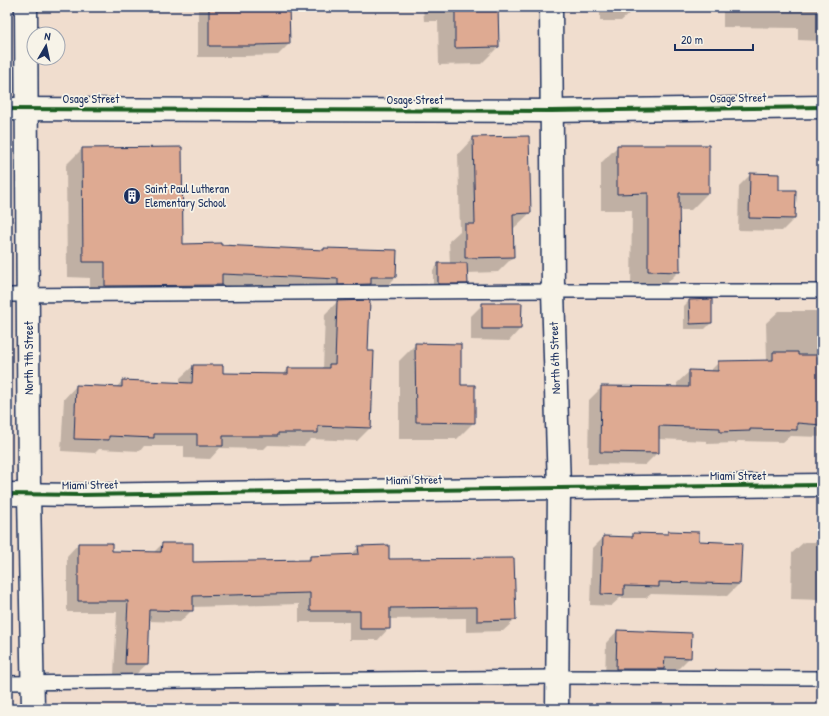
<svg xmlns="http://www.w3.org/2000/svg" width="829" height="716" viewBox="0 0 829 716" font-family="'Patrick Hand',sans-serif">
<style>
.shadow{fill:#0003}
.building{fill:#deaa92;stroke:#1b2f5e}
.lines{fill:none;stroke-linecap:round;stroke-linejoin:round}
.service-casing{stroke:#1b2f5e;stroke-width:16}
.minor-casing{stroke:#1b2f5e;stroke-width:25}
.tertiary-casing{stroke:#1b2f5e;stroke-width:25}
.service{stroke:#f7f3e8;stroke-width:13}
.minor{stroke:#f7f3e8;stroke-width:22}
.tertiary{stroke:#f7f3e8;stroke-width:22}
.cycleway-casing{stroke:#f7f3e8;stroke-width:6}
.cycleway{stroke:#1b5e20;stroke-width:4}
.labels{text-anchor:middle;stroke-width:3.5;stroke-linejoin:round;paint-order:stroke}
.street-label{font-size:12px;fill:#1b2f5e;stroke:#f7f3e8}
.poi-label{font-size:12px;fill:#1b2f5e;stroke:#f7f3e8;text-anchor:start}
</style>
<rect width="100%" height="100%" fill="#f0ddce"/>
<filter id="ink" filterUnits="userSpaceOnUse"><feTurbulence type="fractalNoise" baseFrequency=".025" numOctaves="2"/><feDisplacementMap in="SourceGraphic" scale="8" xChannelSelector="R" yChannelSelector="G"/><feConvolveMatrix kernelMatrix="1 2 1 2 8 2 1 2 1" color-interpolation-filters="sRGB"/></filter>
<g filter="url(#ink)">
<g class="shadow">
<polygon points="198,7 288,7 289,44 278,55 245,56 244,57 198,57"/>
<polygon points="423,7 497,7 498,47 481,64 439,65 438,21 424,21"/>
<polygon points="600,7 639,7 635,12 631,12 621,21 600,21"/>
<polygon points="723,7 822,7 822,41 798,40 798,28 723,27"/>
<polygon points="473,138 530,213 514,228 513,228 513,257 498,272 467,273 467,283 461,289 433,289 433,270 439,264 450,264 449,241 460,231 458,154"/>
<polygon points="618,146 708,193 691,210 678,210 679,271 662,288 631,288 632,210 601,210 601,163"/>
<polygon points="82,149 182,245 322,251 324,249 396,277 380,293 361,292 352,301 367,352 370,428 357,441 311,439 304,446 268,445 264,449 220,448 210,459 184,458 184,446 144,446 140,451 99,449 95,453 61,451 64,399 76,386 116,388 122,381 180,384 180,378 193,366 222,374 282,375 288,369 323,369 325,314 339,300 322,300 323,295 215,290 205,300 90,301 90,278 67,277 66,165"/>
<polygon points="751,174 778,191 794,219 782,231 738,230 739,186"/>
<polygon points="690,300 711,323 705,329 684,329 684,306"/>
<polygon points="483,304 520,329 509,341 471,340 471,316"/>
<polygon points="779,311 822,311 822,437 790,436 783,442 738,441 736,443 707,444 707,441 658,439 658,452 645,465 588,464 589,400 602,387 677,388 677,383 690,371 710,371 719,362 765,362 767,360 766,323"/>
<polygon points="416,344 460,386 474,422 457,439 399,439 399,361"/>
<polygon points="669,532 698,542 741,544 739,584 727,596 651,594 646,598 620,598 611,606 590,605 592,549 604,537 630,538 634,534 666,535"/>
<polygon points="804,542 822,542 822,608 822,600 791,599 792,553"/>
<polygon points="78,544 111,552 153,553 162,544 192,563 306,561 310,557 350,556 359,547 515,620 503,631 466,632 466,618 389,619 389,628 378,640 349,640 349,622 299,622 299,604 192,607 192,610 180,622 148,621 147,664 135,675 114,675 117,612 67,612 67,556"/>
<polygon points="617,631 690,657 678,669 664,669 652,681 605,680 606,643"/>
<polygon points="74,707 171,707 171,709 72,709"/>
</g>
<g class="building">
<polygon points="209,7 289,7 290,44 256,45 256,46 209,46"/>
<polygon points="455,7 498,7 499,47 455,48"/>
<polygon points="529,136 531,213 513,214 514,257 465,258 465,224 475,224 473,137"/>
<polygon points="617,145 709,145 709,193 679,193 680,272 648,271 648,193 617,194"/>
<polygon points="182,147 183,244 221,243 221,245 324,250 324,248 397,250 396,277 371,277 371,284 338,285 338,279 222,274 222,285 105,286 105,262 83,262 82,148"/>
<polygon points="750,173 779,174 779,190 796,190 795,219 749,218"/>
<polygon points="438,263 467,263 468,284 438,284"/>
<polygon points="712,299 712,323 690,324 689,300"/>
<polygon points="370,300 368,351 374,351 371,428 318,426 318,433 278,433 278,436 223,436 223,446 197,446 197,434 154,434 154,438 109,436 109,440 74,439 76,385 122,387 122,380 192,383 193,365 223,365 223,373 288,374 288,368 329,368 329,364 335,364 337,301"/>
<polygon points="482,303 522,303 521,329 482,329"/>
<polygon points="415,343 461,344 461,385 475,385 475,423 416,422"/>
<polygon points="773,352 798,352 798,355 822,355 822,425 797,423 797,430 750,429 750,431 720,432 720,428 659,426 659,453 600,452 601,386 689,387 689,370 718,371 718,361 773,360"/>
<polygon points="668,531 699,532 699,541 742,543 740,584 659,582 659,587 624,586 624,595 601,594 603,536 633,537 633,533 668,534"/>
<polygon points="78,543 112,543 112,551 161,552 162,543 193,543 193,562 310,560 310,556 359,554 358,546 389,545 389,559 514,558 516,620 477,621 477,607 390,608 390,629 360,629 360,611 310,611 310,593 193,596 193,611 150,610 148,664 125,664 128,601 78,601"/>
<polygon points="617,630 692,633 691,658 665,657 664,669 616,669"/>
</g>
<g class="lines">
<g class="service-casing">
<g id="service">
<polyline points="7,295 553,291 822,291"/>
<polyline points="7,683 557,677 822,678"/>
</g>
</g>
<g class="minor-casing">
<polyline id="minor" points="551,7 553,291 559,488 557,709"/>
</g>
<g class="tertiary-casing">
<g id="tertiary">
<polyline points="26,7 29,494 33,709"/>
<polyline points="7,109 551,111 822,107"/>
<polyline points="7,494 80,495 559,488 822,485"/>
</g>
</g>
<use href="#service" class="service"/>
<use href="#minor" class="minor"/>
<use href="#tertiary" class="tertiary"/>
<g class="cycleway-casing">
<g id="cycleway">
<polyline points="7,109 551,111 822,107"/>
<polyline points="7,494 80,495 559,488 822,485"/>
</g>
</g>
<use href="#cycleway" class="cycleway"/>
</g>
</g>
<defs>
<g id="building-disc" transform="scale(0.9)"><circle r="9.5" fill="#1b2f5e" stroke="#f7f3e8"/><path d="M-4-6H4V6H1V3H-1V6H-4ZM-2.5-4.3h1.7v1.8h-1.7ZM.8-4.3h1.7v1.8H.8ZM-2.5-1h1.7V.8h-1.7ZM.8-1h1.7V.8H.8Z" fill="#fff"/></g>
</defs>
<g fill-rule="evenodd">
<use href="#building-disc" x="132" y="196"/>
</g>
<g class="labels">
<g class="street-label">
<text transform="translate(738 98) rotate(-1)" y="4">Osage Street</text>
<text x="91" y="103">Osage Street</text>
<text x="415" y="104">Osage Street</text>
<text transform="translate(29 358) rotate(-90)" y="4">North 7th Street</text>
<text transform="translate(555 358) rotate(-92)" y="4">North 6th Street</text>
<text x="738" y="480">Miami Street</text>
<text transform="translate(414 480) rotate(-1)" y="4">Miami Street</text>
<text transform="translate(90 485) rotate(-1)" y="4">Miami Street</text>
</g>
<g class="poi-label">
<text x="145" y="193">Saint Paul Lutheran<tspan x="145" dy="14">Elementary School</tspan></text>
</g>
</g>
<rect width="829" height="716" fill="none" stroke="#f7f3e8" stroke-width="24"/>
<rect x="12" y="12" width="805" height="692" fill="none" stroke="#1b2f5e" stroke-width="1.5" filter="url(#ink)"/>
<g transform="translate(46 46) rotate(9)"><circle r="19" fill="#f7f3e8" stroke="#9fa5b1"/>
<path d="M0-3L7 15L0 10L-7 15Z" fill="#1b2f5e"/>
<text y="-6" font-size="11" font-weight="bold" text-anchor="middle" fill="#1b2f5e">N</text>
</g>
<path d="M675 44v6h78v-6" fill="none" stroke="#1b2f5e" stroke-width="2"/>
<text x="681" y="44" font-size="12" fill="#1b2f5e" stroke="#f7f3e8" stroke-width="3" paint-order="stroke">20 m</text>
</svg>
